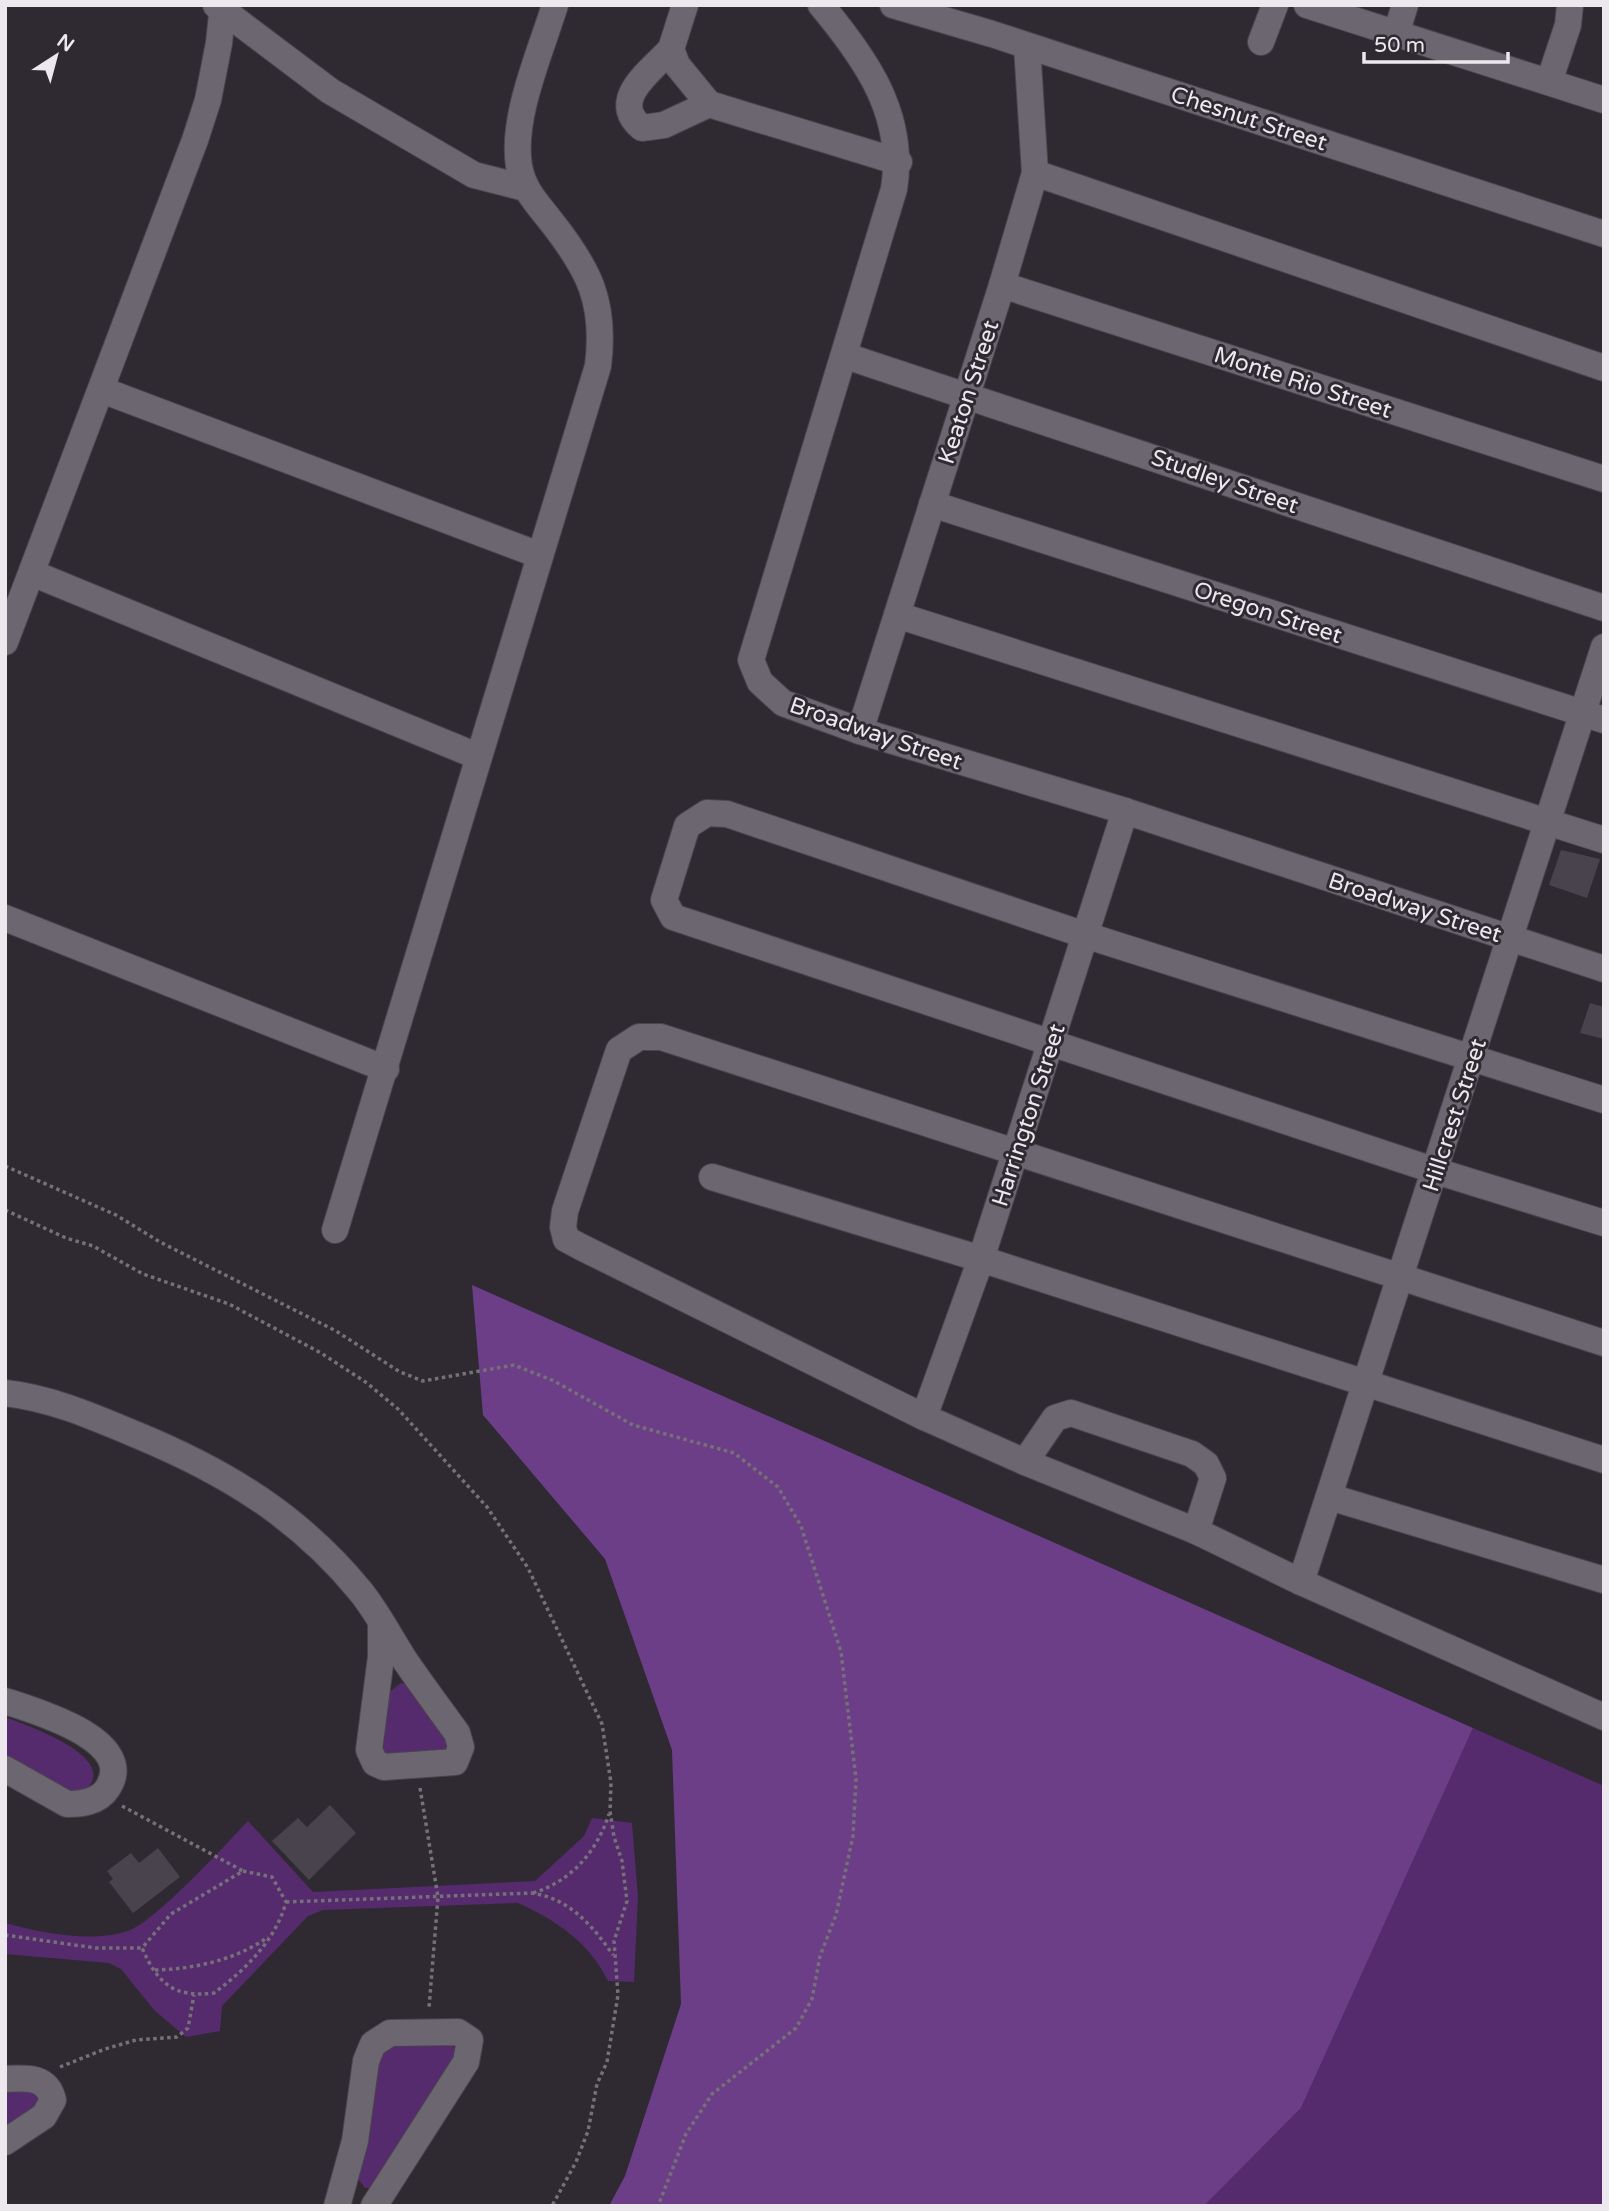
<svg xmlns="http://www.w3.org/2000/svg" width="1609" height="2211" viewBox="0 0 1609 2211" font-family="'Varela Round',sans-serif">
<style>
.green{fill:#552b6e}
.forest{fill:#6b3e87}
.building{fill:#48434d}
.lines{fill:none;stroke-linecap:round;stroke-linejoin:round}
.minor-casing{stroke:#4a454d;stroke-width:28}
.path{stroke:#767078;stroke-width:3.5;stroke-dasharray:3.5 3.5;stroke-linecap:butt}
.minor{stroke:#6c6671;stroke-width:26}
.labels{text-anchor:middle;stroke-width:6;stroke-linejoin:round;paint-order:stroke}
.street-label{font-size:23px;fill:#ece8ee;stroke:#2f2932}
</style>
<rect width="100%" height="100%" fill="#2f2932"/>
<g class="green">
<polygon points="401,1683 406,1684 441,1727 447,1745 444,1752 390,1755 383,1752 389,1692"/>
<path d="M5 1717C29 1726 131 1761 79 1795L5 1763Z"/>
<polygon points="1473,1728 1604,1786 1604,2206 1204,2206 1301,2108"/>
<path d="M592 1818 632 1823 638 1897 634 1982 608 1981C590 1943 556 1920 518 1903L323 1910 308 1916 222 2006 220 2031 186 2037 154 2010 121 1969 109 1963 5 1954V1923C42 1933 91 1943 128 1931 156 1921 225 1845 248 1821L313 1892 535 1881 584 1836Z"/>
<polygon points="451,2043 456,2051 454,2058 371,2188 365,2188 358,2179 381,2053 392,2044"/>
<polygon points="28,2089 40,2097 39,2103 5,2130 5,2090"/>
</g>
<polygon class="forest" points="472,1285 1473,1728 1301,2108 1204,2206 609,2206 625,2176 681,2004 672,1750 605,1559 483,1415"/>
<g class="building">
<polygon points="1561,850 1600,859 1587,898 1549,885"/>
<polygon points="1590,1003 1604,1007 1604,1039 1580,1033"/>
<polygon points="330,1805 356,1833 309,1880 272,1841 298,1818 307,1827"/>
<polygon points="158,1848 180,1877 133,1913 109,1882 113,1879 107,1871 131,1853 139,1863"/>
</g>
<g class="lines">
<g class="minor-casing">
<g id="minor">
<polyline points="216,5 330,91 474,175 525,188"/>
<polyline points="685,5 671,49 677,65 709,104 899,162"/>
<path d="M821 5C866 59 906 115 894 189L751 660 760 682 783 703 860 731 1125 811 1604 969"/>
<polyline points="893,5 992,34 1604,234"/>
<polyline points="1307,5 1604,100"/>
<polyline points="1396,34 1405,5"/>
<polyline points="1261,42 1275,5"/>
<path d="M671 49C650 72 608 100 642 128L664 125 709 104"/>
<polyline points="1549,82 1568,25 1570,5"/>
<polyline points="1035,173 1604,368"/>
<polyline points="1002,285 1604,479"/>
<polyline points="846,356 1604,608"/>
<polyline points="102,390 539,555"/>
<polyline points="932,504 1604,720"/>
<polyline points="32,573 477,756"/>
<polyline points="897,615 1604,840"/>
<polyline points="5,642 195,140 208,100 219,43 223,5"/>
<polyline points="860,731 1002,285 1035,173 1027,46"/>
<polyline points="5,918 386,1069"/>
<polyline points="1604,1100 1085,935 727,814 707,813 687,826 664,900 673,917 1436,1171 1604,1223"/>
<polyline points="712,1177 981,1259 1604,1460"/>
<path d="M335 1230 598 366C606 302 589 269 550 220 536 202 523 189 519 166 511 117 541 51 555 5"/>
<polyline points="1604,1343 661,1037 639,1037 619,1050 565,1211 563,1227 566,1239 581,1247 924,1417 1025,1462 1196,1531 1301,1582 1604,1717"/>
<path d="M5 1393C51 1398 94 1417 137 1435 226 1472 299 1516 361 1592 377 1612 390 1637 404 1659 421 1684 439 1708 457 1733L461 1747 455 1762 384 1767 375 1763 369 1750 381 1657V1622"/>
<polyline points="924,1417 981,1259 1125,811"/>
<polyline points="1025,1462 1055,1418 1071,1413 1192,1454 1206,1464 1213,1478 1196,1531"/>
<polyline points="1330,1497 1604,1580"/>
<polyline points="1301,1582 1604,647"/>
<path d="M5 1701C36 1711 140 1741 107 1789 98 1802 82 1804 67 1804L5 1769"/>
<path d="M5 2079C25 2078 47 2075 53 2100L44 2116 5 2142"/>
<polyline points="337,2206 355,2141 366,2061 373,2044 390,2033 458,2032 470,2040 466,2062 374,2206"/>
</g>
</g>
<g class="path">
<polyline points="5,1166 116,1215 160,1242 336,1331 400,1372 423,1381 514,1365 554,1381 633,1425 734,1453 778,1487 801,1526 841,1652 856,1779 853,1836 836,1915 820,1956 812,1999 796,2028 712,2094 686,2134 658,2206"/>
<polyline points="5,1210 66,1238 93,1246 143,1274 229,1304 321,1353 367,1383 398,1409 487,1507 528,1568 602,1724 611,1783 610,1811 614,1837 622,1861 627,1901 614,1941 618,1995 607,2062 597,2084 588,2131 576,2162 552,2206"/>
<polyline points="420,1788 438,1897 429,2008"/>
<polyline points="122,1806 243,1871"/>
<path d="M243 1871 272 1877 286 1902C276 1940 245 1970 214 1993 174 1998 158 1984 142 1948L171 1914Z"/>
<path d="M533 1893C572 1881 597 1851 609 1814"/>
<path d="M286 1902 531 1893C569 1898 592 1925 613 1955"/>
<polyline points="5,1935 96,1948 142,1948"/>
<path d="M155 1970C194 1969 236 1960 268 1937"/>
<polyline points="60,2067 105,2049 136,2040 177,2037 188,2028 194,1995"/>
</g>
<use href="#minor" class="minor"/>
</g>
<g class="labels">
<g class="street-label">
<text transform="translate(1249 118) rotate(18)" y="8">Chesnut Street</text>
<text transform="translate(1303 382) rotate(18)" y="8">Monte Rio Street</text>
<text transform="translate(968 392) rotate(-72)" y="8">Keaton Street</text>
<text transform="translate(1225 481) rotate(19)" y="8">Studley Street</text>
<text transform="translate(1268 612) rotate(18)" y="8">Oregon Street</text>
<text transform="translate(876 733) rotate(19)" y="8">Broadway Street</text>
<text transform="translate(1415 907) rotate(18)" y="8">Broadway Street</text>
<text transform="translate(1028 1115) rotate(-72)" y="8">Harrington Street</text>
<text transform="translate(1454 1115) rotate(-72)" y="8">Hillcrest Street</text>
</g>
</g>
<rect width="1609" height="2211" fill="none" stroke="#ece8ee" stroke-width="14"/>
<g transform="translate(56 56) rotate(36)" stroke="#2f2932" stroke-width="5" paint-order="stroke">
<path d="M0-5L12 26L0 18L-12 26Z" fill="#ece8ee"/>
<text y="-10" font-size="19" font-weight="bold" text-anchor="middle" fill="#ece8ee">N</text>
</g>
<path d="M1364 52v10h144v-10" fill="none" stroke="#ece8ee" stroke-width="3.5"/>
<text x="1374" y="52" font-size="21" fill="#ece8ee" stroke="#2f2932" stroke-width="5" paint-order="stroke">50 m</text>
</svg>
